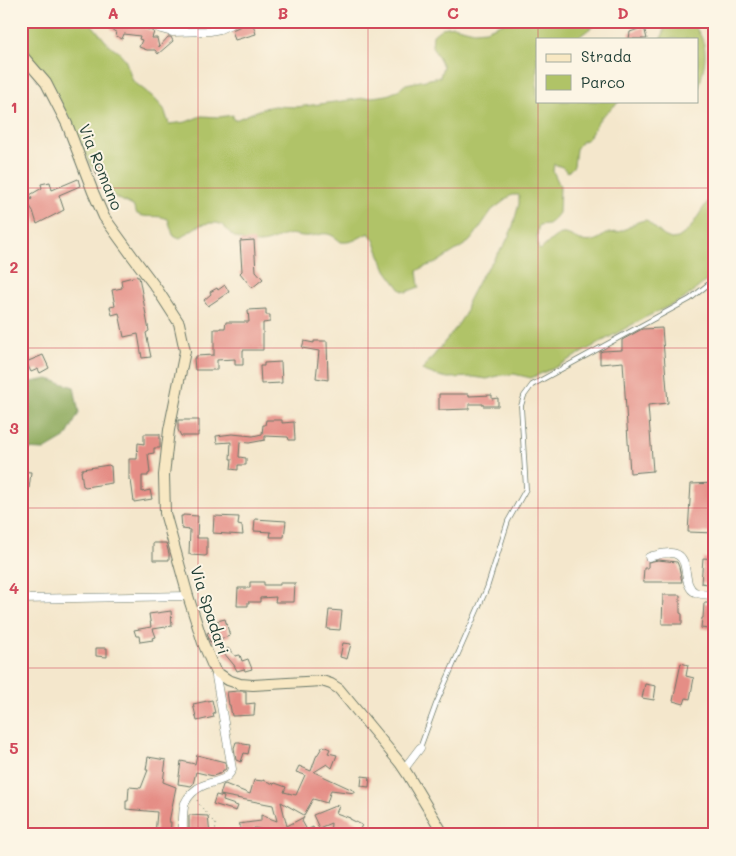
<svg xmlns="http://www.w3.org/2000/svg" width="736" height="856" viewBox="0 0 736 856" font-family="Mali,sans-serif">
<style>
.green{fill:#b0c367;stroke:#68804e}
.forest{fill:#8ca95c;stroke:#567348}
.building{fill:#e58e86}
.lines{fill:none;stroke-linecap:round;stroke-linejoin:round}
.lane-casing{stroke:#6a7869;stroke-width:5.5}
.street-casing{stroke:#6a7869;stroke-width:9}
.secondary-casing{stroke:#6a7869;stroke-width:12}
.path{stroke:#6a7869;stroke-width:1;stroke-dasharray:1 4;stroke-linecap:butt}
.lane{stroke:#fff;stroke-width:4}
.street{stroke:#fff;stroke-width:8}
.secondary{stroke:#f8e8c3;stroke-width:10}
.grid{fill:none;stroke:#d1495b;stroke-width:1;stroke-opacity:0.55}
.labels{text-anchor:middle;stroke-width:4;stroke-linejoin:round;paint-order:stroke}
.street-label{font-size:16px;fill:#1f3d34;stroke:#fcf5e5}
.neatline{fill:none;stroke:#d1495b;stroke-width:2}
.grid-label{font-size:16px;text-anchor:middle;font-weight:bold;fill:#d1495b}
</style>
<rect width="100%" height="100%" fill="#fcf5e5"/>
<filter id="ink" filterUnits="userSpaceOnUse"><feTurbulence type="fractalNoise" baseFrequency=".02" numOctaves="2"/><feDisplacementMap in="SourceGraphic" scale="10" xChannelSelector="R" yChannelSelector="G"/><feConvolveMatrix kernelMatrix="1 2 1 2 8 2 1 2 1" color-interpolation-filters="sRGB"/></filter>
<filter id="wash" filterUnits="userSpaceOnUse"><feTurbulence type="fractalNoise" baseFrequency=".0096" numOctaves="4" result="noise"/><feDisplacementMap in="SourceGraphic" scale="20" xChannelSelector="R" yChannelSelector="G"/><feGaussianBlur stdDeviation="1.12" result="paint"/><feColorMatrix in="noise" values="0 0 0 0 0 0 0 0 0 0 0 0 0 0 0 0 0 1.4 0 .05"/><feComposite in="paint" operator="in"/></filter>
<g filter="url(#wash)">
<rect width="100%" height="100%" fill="#f4e7cc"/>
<g class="green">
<path d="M21 21H89L108 44 118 51 125 59 133 81 153 97 164 109 169 124 186 122 201 116 219 117 233 115V119L235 120 264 108 274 106 297 107 387 95 397 91 406 84 440 77 443 66 432 46 433 35 442 28 453 26 474 31 486 30 508 21H600L576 39H537V101H620L601 117 588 139 581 142 576 149 574 166 568 172 562 167 554 164 553 171 560 186 559 213 554 219 548 224 539 225C536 234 538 239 538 248L540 250C547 245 554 235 562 234 573 233 580 246 596 240 599 239 603 236 606 234 611 232 617 233 621 231 632 227 632 222 646 220L664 236 671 239 678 238 689 230 715 190V274L684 299 644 318 556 367 531 378 514 374 501 375 487 379 474 377 448 378 435 375 422 370 455 329 465 314 468 301 480 278 505 244 512 229 519 204V195H512L492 210 474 236 469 242 436 263 424 267 417 271 419 287 406 292 401 290 391 277 386 270 374 240 369 233C357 238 354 243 341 242 326 229 324 235 309 236 300 237 294 233 286 235 277 238 268 243 259 243 253 243 239 240 233 236 225 229 224 222 211 223 196 224 192 231 180 238L173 235 168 219C156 214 148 219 137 214L133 206 115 197 105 185 101 179 99 173 91 166 68 116 56 95 39 67 21 47Z"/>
<path d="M663 21H690C711 44 706 59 699 87H697V39H661L664 32Z"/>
</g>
<polygon class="forest" points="48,379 74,387 79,413 66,437 44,450 21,449 21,384"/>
<g id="blocks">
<g class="building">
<polygon points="106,21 129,21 128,24 132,26 133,23 154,32 152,38 157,38 159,47 168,37 171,37 173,41 158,54 155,50 147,50 139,47 142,40 139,39 140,36 124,34 122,39 115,35 117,33 111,29 112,25"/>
<polygon points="244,21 252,21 256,34 235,40 232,30 241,26"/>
<polygon points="644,27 647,39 629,39 630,32"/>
<polygon points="101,165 106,178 100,181 94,168"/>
<polygon points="78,179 80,186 59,195 64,210 37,224 33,211 27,202 32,199 30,195 42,188 41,184 50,182 52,190"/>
<polygon points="254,240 256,271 263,279 252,288 240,273 242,271 240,241"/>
<polygon points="137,276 137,277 139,277 149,331 146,333 151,357 142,358 138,334 124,337 119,313 112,315 110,307 115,306 112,290 122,288 121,280"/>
<polygon points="225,285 229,292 208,306 204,300 211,294 210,292 217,288 218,290"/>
<polygon points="266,309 266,315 270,315 270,322 263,323 263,350 243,350 243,365 235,365 235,359 217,360 217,370 195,370 194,358 196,358 196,356 214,355 214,329 220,329 220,328 225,328 226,322 249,322 248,310"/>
<polygon points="662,328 668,403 648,405 653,471 630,473 623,362 600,364 600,352 603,351 622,350 622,340 642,329"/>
<polygon points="304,341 314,343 314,341 327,341 328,380 316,378 319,351 302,348"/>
<polygon points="43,355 49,368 40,373 38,369 31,372 26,362"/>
<polygon points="281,362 282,383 261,384 260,366 264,366 264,363"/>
<polygon points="439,394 469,394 469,396 492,395 492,399 498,398 498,406 483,406 483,404 469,404 469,409 439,410"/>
<polygon points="178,420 199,420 199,432 198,432 198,436 181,436 178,430"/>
<polygon points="266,420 282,420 282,423 294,422 295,440 289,440 288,437 265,436 265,440 249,443 240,442 239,457 246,458 246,465 238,465 238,470 231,469 232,459 230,459 231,442 217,443 216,436 232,434 253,436 262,434 263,425 265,425"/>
<polygon points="144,434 160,434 160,448 154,448 154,453 148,454 150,473 148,474 148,476 142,476 142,492 150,490 152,499 134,502 131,480 129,480 129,459 137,459 138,443 144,444"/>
<polygon points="109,465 110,466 111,466 112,483 85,487 84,486 83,486 81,471 82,471 82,469"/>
<polygon points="21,471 31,472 29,489 21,488"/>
<polygon points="715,483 715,533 688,532 691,484"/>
<polygon points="183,515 198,516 197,538 207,538 207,555 205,556 191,555 189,554 190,530 182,529 181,516 183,516"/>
<polygon points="214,516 239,517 238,525 242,526 243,535 213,533"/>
<polygon points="255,519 286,521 284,537 270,537 271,532 254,531"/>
<polygon points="153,543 166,543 169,554 169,560 153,560"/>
<polygon points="703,558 715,559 715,585 701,583"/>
<polygon points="658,560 677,562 679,567 682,582 643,582 644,568 648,568 648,562"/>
<polygon points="250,582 264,582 264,585 280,585 280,583 295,583 294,602 275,602 276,597 260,598 260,602 248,602 248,606 237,606 238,588 250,588"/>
<polygon points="663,595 680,595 680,613 682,614 682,624 662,624"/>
<polygon points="704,603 715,603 715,630 701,628 702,618 703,618"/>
<polygon points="329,610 342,611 340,630 327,629"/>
<polygon points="171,611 172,626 153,629 156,637 152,638 153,640 140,642 139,636 136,636 134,630 151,627 149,614"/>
<polygon points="225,619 230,636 210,642 207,633 220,629 217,621"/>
<polygon points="343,643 351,644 347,659 340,657"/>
<polygon points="96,648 107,648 107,657 96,656"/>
<polygon points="228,648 235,656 240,655 242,661 248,659 252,669 245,671 244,669 237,671 234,665 223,652"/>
<polygon points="681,663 688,665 686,676 694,678 690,699 686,698 684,704 673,701"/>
<polygon points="645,684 656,686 654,700 642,698"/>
<polygon points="238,691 246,691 246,704 255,703 254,715 232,716 230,705 229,705 227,692"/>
<polygon points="212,700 215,713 213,713 214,717 197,721 193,704"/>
<polygon points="236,742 240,742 243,744 250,745 248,754 244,753 241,762 236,760 234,748"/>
<polygon points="323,746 330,749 328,753 337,755 332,768 327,764 314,772 355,791 355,793 331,790 327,803 313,799 304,815 281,802 287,826 304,817 302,821 307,830 313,827 317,835 292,835 287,829 273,832 254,828 255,835 240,835 240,825 238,824 261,821 261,815 277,821 273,805 220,795 223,785 225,784 250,794 254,780 263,781 263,780 274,784 275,783 286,787 284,792 296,795 305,775 296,772 299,766 311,771 316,757"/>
<polygon points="197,755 225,762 226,768 225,770 223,770 222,773 213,776 196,772 193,784 191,786 178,784 181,761 195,764"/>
<polygon points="148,757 166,760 163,782 176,787 169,822 171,822 170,835 155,835 157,812 126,809 126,801 128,801 129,787 141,788 148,770 146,770"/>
<polygon points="362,776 370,777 369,787 361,786"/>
<polygon points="216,795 224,797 223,801 238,806 236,811 213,804"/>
<polygon points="340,804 336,813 350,818 350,819 362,825 357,835 330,835 331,823 319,828 313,815"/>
<polygon points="189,815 208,816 210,835 189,835"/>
</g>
</g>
</g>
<g filter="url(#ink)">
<use href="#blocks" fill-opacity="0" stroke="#6a7869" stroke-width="1"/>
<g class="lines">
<g class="lane-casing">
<polyline id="lane" points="420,748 436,704 487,588 508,521 526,489 521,406 524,396 532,385 690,299 715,279"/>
</g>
<g class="street-casing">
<g id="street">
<polyline points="143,21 161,29 172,32 210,31 220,29 238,21"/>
<path d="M649 557C660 554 679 547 684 563 686 569 686 576 688 583 690 587 690 590 695 592 700 595 708 595 715 595"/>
<polyline points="21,599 188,596"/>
<polyline points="404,769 420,748"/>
<path d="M183 835C183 825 182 812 185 803 188 796 195 789 202 786 213 780 227 783 232 769L215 671"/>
</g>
</g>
<g class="secondary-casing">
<polyline id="secondary" points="21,54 46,83 67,124 93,192 104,217 133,257 157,289 179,323 185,351 169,430 164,475 165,513 188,596 203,643 215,671 228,680 240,684 253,685 322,681 331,684 339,689 400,763 408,775 444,835"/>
</g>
<polyline class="path" points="197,800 199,804 216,825 215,835"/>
<use href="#lane" class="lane"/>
<use href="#street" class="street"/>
<use href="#secondary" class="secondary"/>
</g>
</g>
<path class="grid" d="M198 21V835M368 21V835M538 21V39M538 101V835M21 188H715M21 348H715M21 508H715M21 668H715"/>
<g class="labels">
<g class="street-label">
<text transform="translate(101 167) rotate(68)" y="6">Via Romano</text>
<text transform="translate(210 610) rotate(72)" y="6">Via Spadari</text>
</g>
</g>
<rect width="736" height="856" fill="none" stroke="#fcf5e5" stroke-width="55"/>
<rect x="536" y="38" width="162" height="65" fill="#fcf5e5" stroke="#a4ab9e"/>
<rect x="546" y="54" width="25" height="8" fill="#f8e8c3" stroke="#a4ab9e"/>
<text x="581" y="62" font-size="15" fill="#1f3d34">Strada</text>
<rect x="546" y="75" width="25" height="15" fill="#b0c367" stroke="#a4ab9e"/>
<text x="581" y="88" font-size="15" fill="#1f3d34">Parco</text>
<rect x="28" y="28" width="680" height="800" class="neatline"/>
<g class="grid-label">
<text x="113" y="19">A</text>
<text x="283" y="19">B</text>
<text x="453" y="19">C</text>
<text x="623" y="19">D</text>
<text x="14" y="113">1</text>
<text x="14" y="273">2</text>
<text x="14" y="434">3</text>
<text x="14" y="594">4</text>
<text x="14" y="754">5</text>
</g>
</svg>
